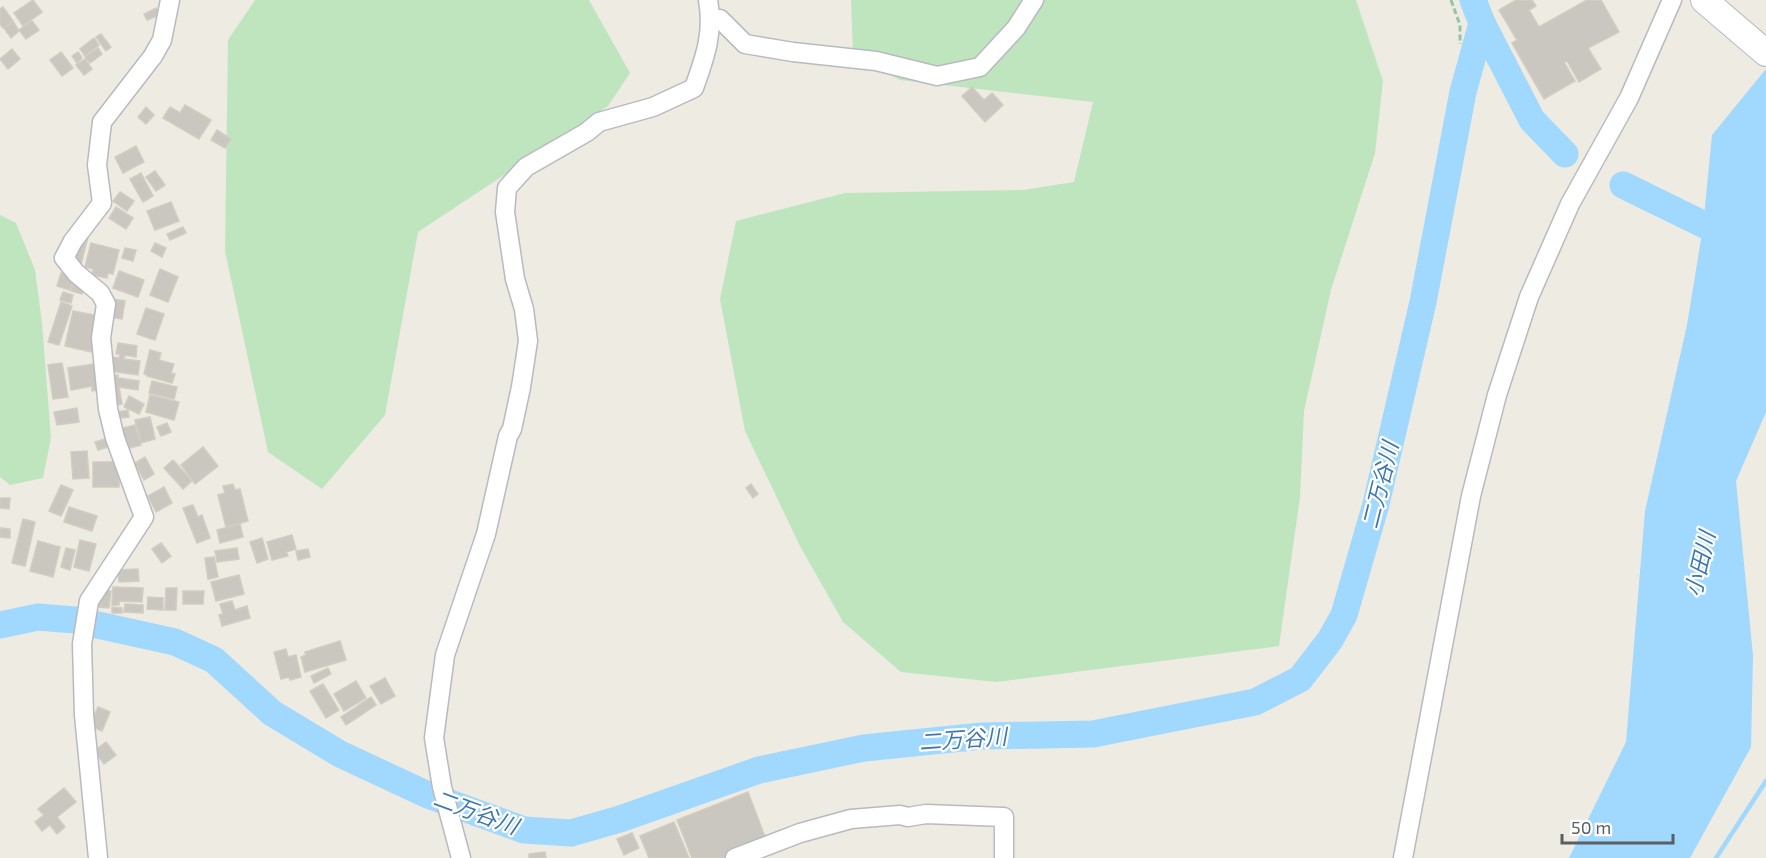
<svg xmlns="http://www.w3.org/2000/svg" width="1766" height="858" viewBox="0 0 1766 858" font-family="'Exo 2','Noto Sans JP',sans-serif">
<style>
.green{fill:#bfe5bf}
.water{fill:#a1d8fe}
.lines{fill:none;stroke-linecap:round;stroke-linejoin:round}
.stream{stroke:#a1d8fe;stroke-width:4.5}
.river{stroke:#a1d8fe;stroke-width:27}
.building{fill:#cac7c1;stroke:#d2ccc1;stroke-width:1.5}
.street-casing{stroke:#b8babf;stroke-width:21}
.secondary-casing{stroke:#b8bbc1;stroke-width:28}
.path{stroke:#97c4a2;stroke-width:3;stroke-dasharray:6 3;stroke-linecap:butt}
.street{stroke:#fff;stroke-width:18}
.secondary{stroke:#fff;stroke-width:26}
.labels{text-anchor:middle;stroke-width:4.5;stroke-linejoin:round;paint-order:stroke}
.water-label{font-size:22px;font-style:italic;fill:#3f78b0;stroke:#fff}
</style>
<rect width="100%" height="100%" fill="#edebe2"/>
<g class="green">
<polygon points="255,0 589,0 630,73 608,106 418,232 385,415 322,489 268,452 225,251 228,40"/>
<polygon points="851,0 1356,0 1383,81 1375,153 1331,290 1304,411 1300,497 1279,646 996,682 901,672 843,622 800,546 745,431 720,299 736,221 845,193 1023,190 1074,182 1093,102 900,80 853,55"/>
<polygon points="0,215 16,223 35,270 42,323 51,438 43,478 10,485 0,477"/>
</g>
<polygon class="water" points="1766,69 1766,412 1736,481 1753,656 1751,747 1690,858 1569,858 1626,742 1645,511 1687,325 1703,227 1712,135"/>
<g class="lines">
<polyline class="stream" points="1716,858 1766,781"/>
<g class="river">
<polyline points="1473,0 1482,23 1532,120 1565,154"/>
<polyline points="1623,185 1766,255"/>
<polyline points="0,625 38,617 75,620 175,642 214,660 272,713 340,754 428,795 524,830 571,833 620,819 759,770 864,748 982,736 1093,734 1255,702 1300,679 1330,640 1344,615 1376,504 1423,302 1463,92 1482,23"/>
</g>
</g>
<g class="building">
<polygon points="33,0 42,12 23,26 14,13"/>
<polygon points="1516,0 1532,0 1536,6 1529,10 1539,27 1587,0 1601,0 1619,32 1588,48 1601,69 1579,82 1567,61 1564,62 1575,81 1544,99 1512,43 1517,40 1499,10"/>
<polygon points="3,7 13,21 3,28 0,24 0,9"/>
<polygon points="156,8 159,15 147,20 144,14"/>
<polygon points="13,21 19,31 11,38 4,28"/>
<polygon points="32,21 39,30 26,39 19,30"/>
<polygon points="101,34 111,47 106,51 96,37"/>
<polygon points="94,38 99,45 85,56 80,49"/>
<polygon points="98,48 102,54 90,63 85,57"/>
<polygon points="12,49 20,59 8,69 0,59"/>
<polygon points="61,52 73,68 62,76 50,60"/>
<polygon points="78,52 82,58 77,63 72,56"/>
<polygon points="85,59 92,69 84,75 76,65"/>
<polygon points="972,87 984,100 992,93 1003,105 985,122 962,96"/>
<polygon points="185,105 211,120 199,139 163,118 170,107 180,113"/>
<polygon points="146,107 154,115 146,124 138,117"/>
<polygon points="217,130 231,139 225,148 211,140"/>
<polygon points="136,146 144,162 123,173 115,157"/>
<polygon points="155,171 165,185 156,191 146,177"/>
<polygon points="141,173 153,196 143,202 130,179"/>
<polygon points="120,192 134,201 127,211 113,201"/>
<polygon points="171,202 179,221 155,230 147,211"/>
<polygon points="116,207 133,218 126,229 109,218"/>
<polygon points="183,227 186,233 170,240 167,234"/>
<polygon points="79,235 88,237 81,264 73,262"/>
<polygon points="91,243 119,250 113,274 108,273 107,278 92,275 93,269 85,267"/>
<polygon points="155,243 166,248 162,257 151,251"/>
<polygon points="125,248 136,250 133,261 122,258"/>
<polygon points="160,269 178,277 168,302 150,295"/>
<polygon points="119,271 144,280 138,297 113,288"/>
<polygon points="61,273 74,276 70,290 57,286"/>
<polygon points="74,279 85,282 82,294 71,291"/>
<polygon points="63,292 73,295 71,303 60,300"/>
<polygon points="112,299 125,301 122,319 109,317"/>
<polygon points="61,302 72,306 59,345 48,342"/>
<polygon points="146,308 164,314 155,340 137,334"/>
<polygon points="73,311 100,316 92,352 65,346"/>
<polygon points="118,343 137,346 136,357 125,355 124,359 140,361 138,375 110,371 112,357 119,358 120,354 116,354"/>
<polygon points="150,350 161,353 159,360 174,364 171,373 175,374 172,383 147,376 147,375 144,374"/>
<polygon points="62,363 68,397 53,399 48,365"/>
<polygon points="100,363 105,389 92,391 92,386 71,390 68,368"/>
<polygon points="118,375 118,378 139,381 138,390 119,387 122,404 112,406 108,377"/>
<polygon points="152,381 177,387 174,399 149,393"/>
<polygon points="150,395 179,402 174,420 146,412"/>
<polygon points="129,396 144,404 139,414 124,407"/>
<polygon points="77,408 79,422 57,425 54,412"/>
<polygon points="128,410 129,417 115,419 113,413"/>
<polygon points="150,417 155,439 141,443 135,420"/>
<polygon points="167,423 171,432 161,436 157,427"/>
<polygon points="135,425 141,445 122,450 116,430"/>
<polygon points="108,438 111,446 98,450 95,442"/>
<polygon points="203,447 218,466 195,484 181,465"/>
<polygon points="87,451 89,478 73,479 71,452"/>
<polygon points="145,457 154,474 144,480 135,463"/>
<polygon points="173,460 192,481 183,489 164,468"/>
<rect x="93" y="462" width="26" height="25"/>
<polygon points="233,484 235,490 240,489 248,521 226,527 218,495 225,493 223,486"/>
<polygon points="751,484 758,494 753,498 746,488"/>
<polygon points="61,485 73,490 61,516 49,511"/>
<polygon points="164,487 172,503 156,512 148,496"/>
<polygon points="0,498 10,498 9,509 0,508"/>
<polygon points="193,505 198,517 202,515 210,538 197,543 183,508"/>
<polygon points="69,507 97,516 92,531 64,522"/>
<polygon points="23,519 35,522 25,566 12,563"/>
<polygon points="240,524 243,537 220,543 217,530"/>
<polygon points="0,528 10,529 10,538 0,537"/>
<polygon points="292,535 296,549 286,552 288,556 272,560 267,542"/>
<polygon points="262,538 268,559 257,563 250,542"/>
<polygon points="80,540 96,544 89,571 74,567"/>
<polygon points="38,541 60,547 53,577 30,571"/>
<polygon points="161,543 171,556 162,563 152,549"/>
<polygon points="66,548 75,550 70,570 61,567"/>
<polygon points="237,548 239,559 217,562 215,551"/>
<polygon points="308,549 310,557 298,560 296,551"/>
<polygon points="214,557 218,577 208,579 205,558"/>
<polygon points="138,569 139,581 119,582 118,570"/>
<polygon points="239,575 244,594 216,601 211,582"/>
<polygon points="113,587 143,588 142,602 119,601 119,605 112,605"/>
<polygon points="166,588 177,588 176,610 165,610"/>
<polygon points="101,589 111,591 109,608 99,607"/>
<polygon points="183,591 204,591 203,604 183,604"/>
<polygon points="148,597 163,598 163,610 147,609"/>
<polygon points="232,601 235,610 247,606 250,618 222,626 219,615 223,614 220,604"/>
<polygon points="125,604 143,605 143,613 124,612"/>
<polygon points="112,607 122,608 122,613 112,613"/>
<polygon points="340,641 346,660 305,672 301,657 306,655 305,652"/>
<polygon points="286,649 288,657 296,655 301,677 290,680 289,677 281,679 274,652"/>
<polygon points="328,668 331,674 314,683 311,676"/>
<polygon points="385,678 395,696 381,704 370,686"/>
<polygon points="356,681 366,698 344,711 334,694"/>
<polygon points="323,684 339,710 326,718 310,691"/>
<polygon points="371,697 376,705 346,725 341,717"/>
<polygon points="98,707 110,712 102,731 90,726"/>
<polygon points="106,742 116,755 104,764 94,751"/>
<polygon points="64,788 76,802 57,817 65,827 57,834 50,825 42,831 35,822 44,815 38,809"/>
<polygon points="748,792 767,842 727,858 692,858 677,820"/>
<polygon points="674,822 689,858 649,858 640,836"/>
<polygon points="632,833 639,848 624,855 617,839"/>
<polygon points="545,852 546,858 529,858 529,854"/>
</g>
<g class="lines">
<g class="street-casing">
<g id="street">
<polyline points="712,21 720,19 745,44 793,52 876,61 937,76 980,67 1016,28 1034,0"/>
<polyline points="98,858 84,715 82,644 89,601 144,517 115,438 108,409 101,338 106,304 100,293 76,273 64,258 73,241 102,203 97,165 102,122 153,56 162,40 170,0"/>
<path d="M461 858 442 787 434 738 445 655 486 534 508 436 512 429 521 387 528 341 524 309 515 279 505 212 507 188 526 167 587 132 599 122 653 107 694 88C705 57 714 33 708 0"/>
<polyline points="735,858 800,833 851,819 900,815 908,817 926,814 1004,817 1004,858"/>
<polyline points="1403,858 1471,496 1497,395 1529,297 1570,204 1629,98 1672,0"/>
</g>
</g>
<g class="secondary-casing">
<polyline id="secondary" points="1704,0 1766,53"/>
</g>
<polyline class="path" points="1451,0 1460,25 1460,44"/>
<use href="#street" class="street"/>
<use href="#secondary" class="secondary"/>
</g>
<g class="labels">
<g class="water-label">
<text transform="translate(1380 485) rotate(-76)" y="8">二万谷川</text>
<text transform="translate(1700 564) rotate(-77)" y="8">小田川</text>
<text transform="translate(963 739) rotate(-4)" y="8">二万谷川</text>
<text transform="translate(476 812) rotate(20)" y="8">二万谷川</text>
</g>
</g>
<path d="M1562 834v9h111v-9" fill="none" stroke="#5b5e63" stroke-width="3"/>
<text x="1571" y="834" font-size="18" fill="#5b5e63" stroke="#ffffff" stroke-width="4.5" paint-order="stroke">50 m</text>
</svg>
